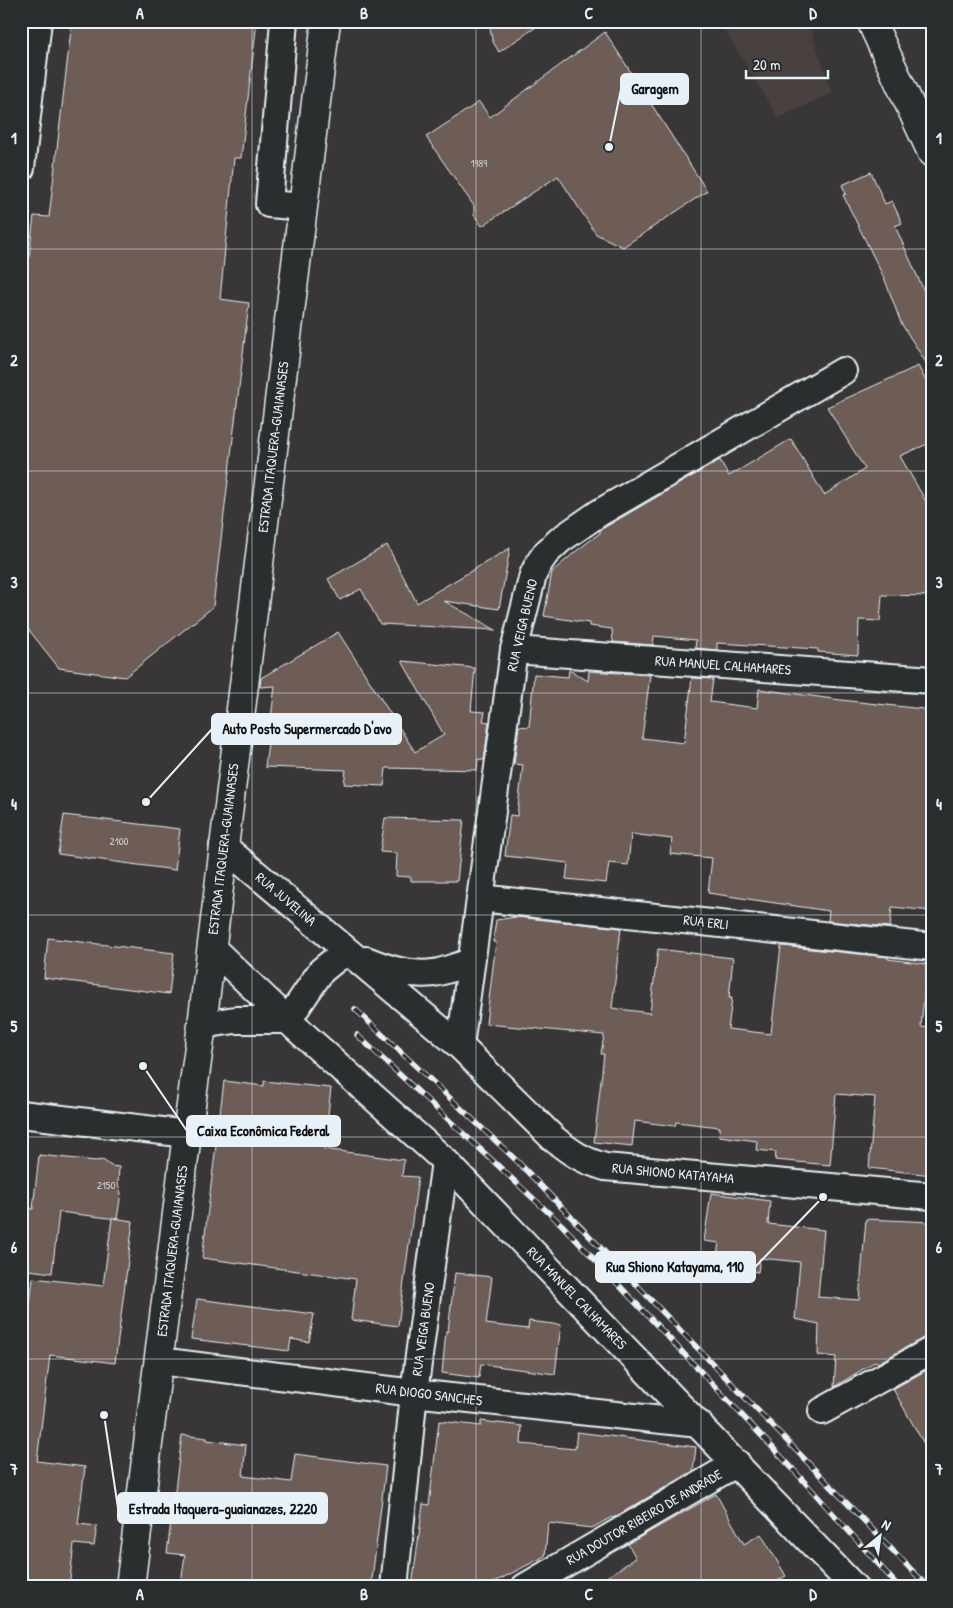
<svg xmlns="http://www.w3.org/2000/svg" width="953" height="1608" viewBox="0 0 953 1608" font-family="'Patrick Hand',sans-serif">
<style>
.built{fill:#484140}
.building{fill:#6e5c57;stroke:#e8f1f8}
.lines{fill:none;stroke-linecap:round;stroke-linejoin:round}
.minor-casing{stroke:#e8f1f8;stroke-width:30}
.major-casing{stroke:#e8f1f8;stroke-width:31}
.minor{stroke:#2a2d2e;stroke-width:26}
.major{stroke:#2a2d2e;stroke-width:28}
.rail-casing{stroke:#e8f1f8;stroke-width:5.5}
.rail{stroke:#2a2d2e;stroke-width:4;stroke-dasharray:11;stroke-linecap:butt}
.grid{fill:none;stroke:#e8f1f8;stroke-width:1;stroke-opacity:0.55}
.labels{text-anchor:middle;stroke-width:4;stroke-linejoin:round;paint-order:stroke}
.number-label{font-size:11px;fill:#caccd0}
.street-label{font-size:14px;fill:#e8f1f8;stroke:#2a2d2e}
.leader{fill:none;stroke:#e8f1f8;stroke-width:2}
.callout-dot{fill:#e8f1f8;stroke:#2a2d2e;stroke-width:2}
.callout{fill:#e8f1f8;stroke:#e8f1f8;stroke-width:2}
.callout-label{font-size:15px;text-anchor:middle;font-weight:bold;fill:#111}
.neatline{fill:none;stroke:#e8f1f8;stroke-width:2}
.grid-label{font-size:16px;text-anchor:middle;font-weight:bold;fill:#e8f1f8}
</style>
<rect width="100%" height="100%" fill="#383636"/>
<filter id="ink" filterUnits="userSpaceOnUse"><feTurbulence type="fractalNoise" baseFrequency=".02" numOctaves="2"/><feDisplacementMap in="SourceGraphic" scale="10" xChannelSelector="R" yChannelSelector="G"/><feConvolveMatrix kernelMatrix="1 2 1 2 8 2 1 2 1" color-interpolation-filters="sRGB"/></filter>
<g filter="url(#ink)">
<polygon class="built" points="719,21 808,21 832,93 778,118"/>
<g class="building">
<polygon points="72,21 257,21 241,158 234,158 220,299 249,303 213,607 125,677 59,668 21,620 21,321 34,216 49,217"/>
<polygon points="489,21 545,21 499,52 492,40"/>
<polygon points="605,32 707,191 623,247 596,234 558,176 482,226 474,215 474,206 426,137 479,102 490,117"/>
<polygon points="871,172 885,204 892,201 902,223 895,226 932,309 932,372 901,323 885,280 843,195 846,194 842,185"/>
<polygon points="918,366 932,392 932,442 900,456 932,512 932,596 882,595 880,621 859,620 858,655 818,652 818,649 717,643 717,650 695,648 696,640 654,636 653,645 613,642 612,629 589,626 589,623 544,616 552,572 575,552 600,533 600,530 607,526 720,460 729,476 791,439 824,495 865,469 827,407"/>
<polygon points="387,545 417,603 510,548 499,609 444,601 496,630 380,624 361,589 340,600 328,579"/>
<polygon points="338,632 415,752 444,735 402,661 475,668 471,711 485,712 483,721 489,722 484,760 478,759 477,770 386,768 384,786 344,784 346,770 265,767 275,686 260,687 261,678"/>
<polygon points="569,670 588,681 589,671 650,675 642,738 684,743 692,678 713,679 710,702 757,708 759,689 841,700 932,710 932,911 892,907 890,927 828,921 829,911 708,893 712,858 670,854 672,839 631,834 628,865 609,863 606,883 566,879 568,863 505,856 510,815 517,816 523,765 514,764 519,726 529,727 534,674 568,677"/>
<polygon points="64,815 180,829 175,870 58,854"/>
<polygon points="385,818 464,820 457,881 411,881 411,877 396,876 397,853 380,852"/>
<polygon points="516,917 621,928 612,1008 650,1013 658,949 733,958 729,998 732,998 728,1029 771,1034 781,946 888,957 888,959 927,964 921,1027 932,1028 932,1175 869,1168 875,1097 836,1094 830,1165 775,1160 776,1152 756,1150 757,1141 719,1136 720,1127 676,1122 675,1126 635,1121 632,1146 594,1142 604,1054 601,1054 604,1035 486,1024 496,942 493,942 496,920"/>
<polygon points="48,938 174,953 169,994 44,978"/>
<polygon points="224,1081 264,1086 264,1081 331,1088 324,1149 404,1160 402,1176 418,1177 398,1326 351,1320 356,1279 202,1258"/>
<polygon points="39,1155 96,1161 103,1160 111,1166 119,1167 118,1184 121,1193 117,1219 59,1212 52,1273 21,1269 21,1208 33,1209"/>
<polygon points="711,1193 770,1201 768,1224 824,1230 818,1297 859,1300 866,1219 932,1222 932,1335 925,1337 878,1363 876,1361 834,1387 836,1357 818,1355 819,1324 795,1319 800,1262 760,1258 758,1272 715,1266 719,1243 704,1241"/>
<polygon points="112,1218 133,1221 115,1363 50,1355 37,1461 85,1467 78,1524 97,1526 94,1546 74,1544 69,1587 21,1587 21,1310 29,1311 33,1278 103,1286"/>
<polygon points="455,1273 492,1277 486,1324 528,1329 529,1321 561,1325 555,1374 481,1364 479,1378 442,1373 446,1331 448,1331"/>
<polygon points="197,1299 314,1314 309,1342 291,1339 289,1351 191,1339"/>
<polygon points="932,1367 932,1458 893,1389"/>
<polygon points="439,1421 481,1426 481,1421 522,1426 521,1444 575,1449 577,1432 696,1447 693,1471 613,1518 612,1517 592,1528 548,1523 545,1556 485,1587 412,1587 423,1504 429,1505"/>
<polygon points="182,1435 207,1438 207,1440 246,1445 243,1476 291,1482 295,1454 386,1466 371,1587 182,1587 183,1583 181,1583 185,1555 167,1553"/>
<polygon points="716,1494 744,1544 761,1534 786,1576 767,1587 591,1587 636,1558 628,1544"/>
</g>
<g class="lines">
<g class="minor-casing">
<g id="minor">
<polyline points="284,21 269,204 303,207"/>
<polyline points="21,168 38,21"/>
<polyline points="514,650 932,680"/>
<path d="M223 846 460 1046 554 1139C573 1154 582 1160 605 1167L932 1196"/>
<polyline points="480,898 932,947"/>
<polyline points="212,948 295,1027 445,1161 854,1587"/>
<path d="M366 960C388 969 410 976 434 973 446 971 459 965 471 962"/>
<polyline points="288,1020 321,971 337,958 349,953"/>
<polyline points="202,1025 235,1020 288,1020"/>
<polyline points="460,1046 514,650 533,575 539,563 546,553 560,540 599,513 843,371"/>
<polyline points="21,1114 187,1134"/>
<polyline points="159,1361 414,1393 699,1424"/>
<polyline points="822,1411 932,1350"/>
<polyline points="394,1587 414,1393 445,1161"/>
<polyline points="525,1587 737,1463"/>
</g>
</g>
<g class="major-casing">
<g id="major">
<polyline points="871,21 932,153"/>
<polyline points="130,1587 187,1134 202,1025 326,21"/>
</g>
</g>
<use href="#minor" class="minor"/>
<use href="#major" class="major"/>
<g class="rail-casing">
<g id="rail">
<polyline points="355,1009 517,1161 928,1587"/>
<polyline points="357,1035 562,1225 791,1467 899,1587"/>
</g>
</g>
<use href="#rail" class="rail"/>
</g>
</g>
<path class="grid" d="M252 21V1587M476 21V1587M701 21V1587M21 249H932M21 471H932M21 693H932M21 915H932M21 1137H932M21 1359H932"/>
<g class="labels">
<g class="number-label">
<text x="479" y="167">1989</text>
<text x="119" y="845">2100</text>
<text x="106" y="1189">2150</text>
</g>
<g class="street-label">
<text transform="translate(273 447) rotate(-83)" y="5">ESTRADA ITAQUERA-GUAIANASES</text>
<text transform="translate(522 625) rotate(-77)" y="5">RUA VEIGA BUENO</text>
<text transform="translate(723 665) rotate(4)" y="5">RUA MANUEL CALHAMARES</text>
<text transform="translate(223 849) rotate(-83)" y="5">ESTRADA ITAQUERA-GUAIANASES</text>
<text transform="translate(286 899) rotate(40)" y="5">RUA JUVELINA</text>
<text transform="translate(706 922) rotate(6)" y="5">RUA ERLI</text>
<text transform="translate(673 1173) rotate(5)" y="5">RUA SHIONO KATAYAMA</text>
<text transform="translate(172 1251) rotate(-83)" y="5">ESTRADA ITAQUERA-GUAIANASES</text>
<text transform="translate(577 1298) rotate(46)" y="5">RUA MANUEL CALHAMARES</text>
<text transform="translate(423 1329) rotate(-82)" y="5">RUA VEIGA BUENO</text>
<text transform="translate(429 1394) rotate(7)" y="5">RUA DIOGO SANCHES</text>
<text transform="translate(644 1517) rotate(-30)" y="5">RUA DOUTOR RIBEIRO DE ANDRADE</text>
</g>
</g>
<path class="leader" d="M609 147L621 89M146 802L212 729M143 1066L187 1131M823 1197L755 1267M104 1415L118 1508"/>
<g class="callout-dot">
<circle cx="609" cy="147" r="5"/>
<circle cx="146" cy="802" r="5"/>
<circle cx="143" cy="1066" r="5"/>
<circle cx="823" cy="1197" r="5"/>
<circle cx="104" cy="1415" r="5"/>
</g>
<g class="callout">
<rect x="621" y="74" width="67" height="30" rx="5"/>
<rect x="212" y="714" width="189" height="30" rx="5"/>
<rect x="187" y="1116" width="153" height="30" rx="5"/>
<rect x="596" y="1252" width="159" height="30" rx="5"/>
<rect x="118" y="1493" width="209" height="30" rx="5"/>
</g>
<g class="callout-label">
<text x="655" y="94">Garagem</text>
<text x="307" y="734">Auto Posto Supermercado D'avo</text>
<text x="263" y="1136">Caixa Econômica Federal</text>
<text x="675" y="1272">Rua Shiono Katayama, 110</text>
<text x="223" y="1514">Estrada Itaquera-guaianazes, 2220</text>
</g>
<rect width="953" height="1608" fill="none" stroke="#2a2d2e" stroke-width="55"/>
<g transform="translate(880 1536) rotate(29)" stroke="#2a2d2e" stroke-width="4" paint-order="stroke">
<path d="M0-4L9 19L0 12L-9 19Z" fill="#e8f1f8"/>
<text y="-8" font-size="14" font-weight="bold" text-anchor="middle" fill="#e8f1f8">N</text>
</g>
<path d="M746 70v8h82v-8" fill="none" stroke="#e8f1f8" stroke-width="2.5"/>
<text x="753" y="70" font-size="15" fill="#e8f1f8" stroke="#2a2d2e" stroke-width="4" paint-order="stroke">20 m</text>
<rect x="28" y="28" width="898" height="1552" class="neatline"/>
<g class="grid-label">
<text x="140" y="19">A</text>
<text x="364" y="19">B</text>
<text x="589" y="19">C</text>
<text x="813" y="19">D</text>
<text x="14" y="144">1</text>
<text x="939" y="144">1</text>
<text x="14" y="366">2</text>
<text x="939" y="366">2</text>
<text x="14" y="588">3</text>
<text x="939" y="588">3</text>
<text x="14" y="810">4</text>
<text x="939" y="810">4</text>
<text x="14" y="1032">5</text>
<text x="939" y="1032">5</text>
<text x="14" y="1253">6</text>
<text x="939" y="1253">6</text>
<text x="14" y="1475">7</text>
<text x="939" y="1475">7</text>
<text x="140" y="1600">A</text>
<text x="364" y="1600">B</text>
<text x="589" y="1600">C</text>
<text x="813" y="1600">D</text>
</g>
</svg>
